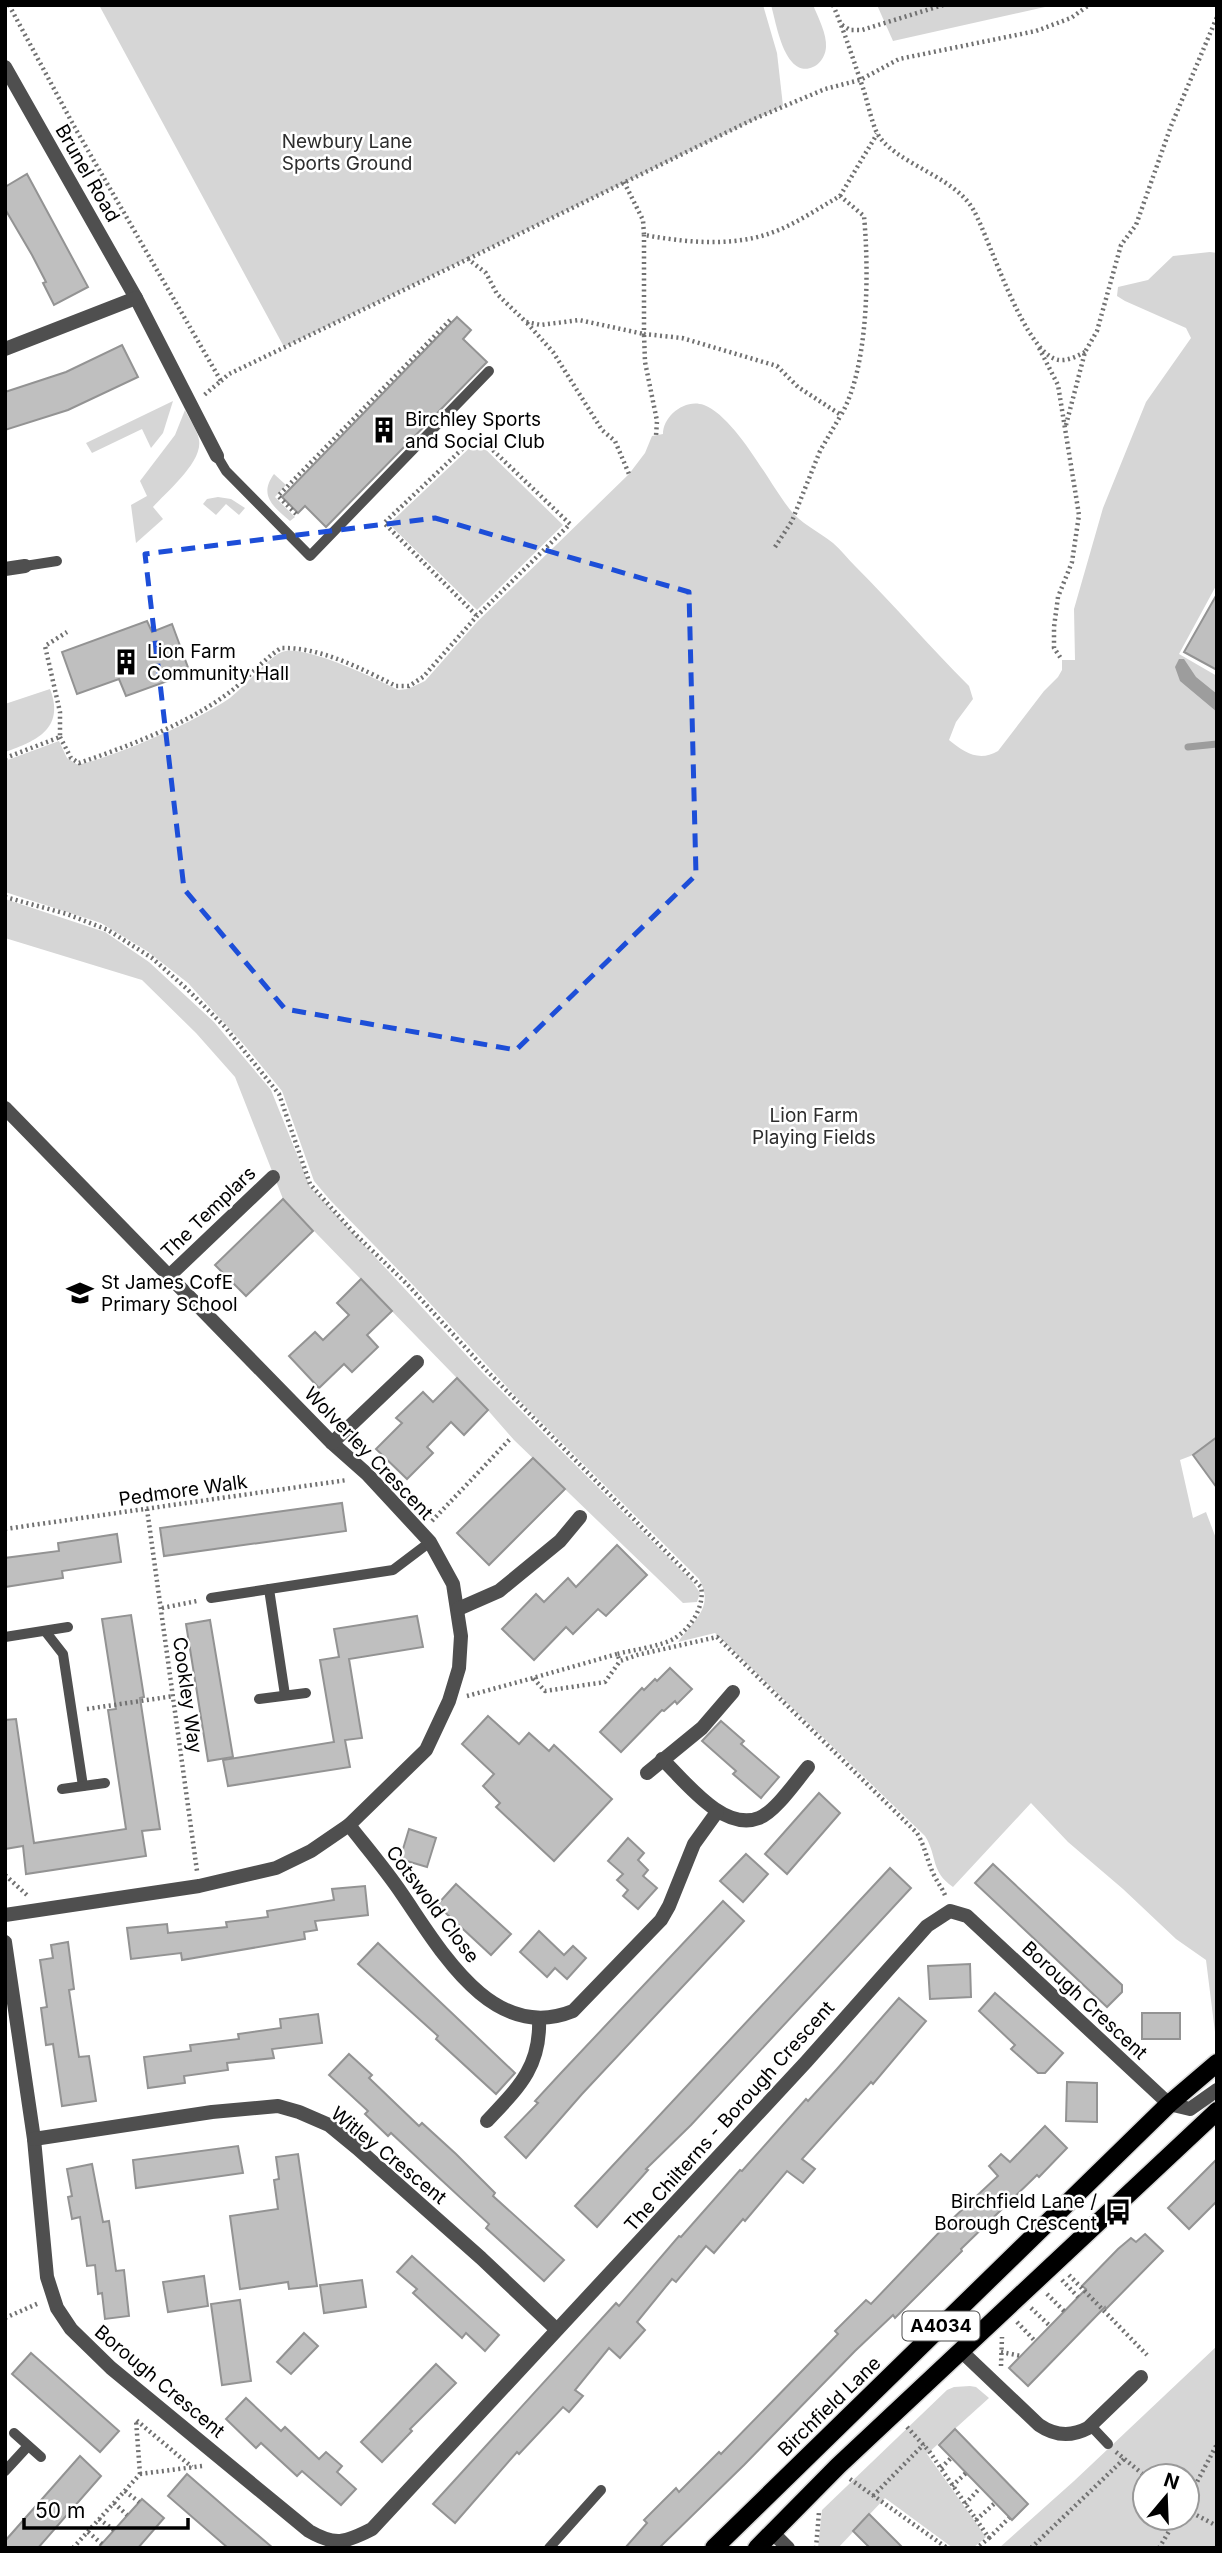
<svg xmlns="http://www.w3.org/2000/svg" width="1222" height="2553" viewBox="0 0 1222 2553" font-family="Inter,sans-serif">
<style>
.green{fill:#d6d6d6;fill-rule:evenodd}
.water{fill:#9d9d9d}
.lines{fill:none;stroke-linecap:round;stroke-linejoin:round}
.stream{stroke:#9d9d9d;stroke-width:7}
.building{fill:#bfbfbf;stroke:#939393;stroke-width:2}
.primary-casing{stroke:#dbdbdb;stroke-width:21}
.path{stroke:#717171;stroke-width:4.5;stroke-dasharray:2 3.5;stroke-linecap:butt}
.service{stroke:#4f4f4f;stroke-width:10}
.minor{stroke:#4f4f4f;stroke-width:14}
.primary{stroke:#000;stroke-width:18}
.marked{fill:none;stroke:#1d4ed8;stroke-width:5;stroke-dasharray:14 9;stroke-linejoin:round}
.labels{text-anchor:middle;stroke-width:5;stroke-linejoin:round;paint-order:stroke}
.shield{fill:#fff;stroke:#4c4c4c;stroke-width:2}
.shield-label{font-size:18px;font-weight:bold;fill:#000}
.park-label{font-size:19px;fill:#2d2d2d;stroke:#fff}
.street-label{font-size:19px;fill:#000;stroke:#fff}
.poi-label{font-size:19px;fill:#000;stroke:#fff;text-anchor:start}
</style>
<rect width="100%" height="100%" fill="#fff"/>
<g class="green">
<polygon points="99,5 763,5 777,53 783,106 284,347"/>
<path d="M771 5H813C818 17 827 34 826 47 825 65 805 77 792 62 780 48 776 23 771 5Z"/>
<polygon points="877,5 1054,5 893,41"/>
<path d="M1210 252 1217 253V584L1179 654 1217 676V1437L1193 1455 1180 1460 1193 1518 1206 1512 1217 1541 1215 2032 1206 1960 1176 1939 1123 1889 1068 1842 1031 1803 953 1887C930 1871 938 1857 925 1836L715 1633 678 1642C694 1620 715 1607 699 1579L520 1401 414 1286 330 1200 314 1181 282 1091 246 1047 188 983 147 951 101 923 5 892V761L59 741 67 758 78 765C119 755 195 722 230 698 243 688 270 656 282 652 304 644 377 679 398 690L408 689 425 681 477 622 629 474 645 453 652 436 663 434C663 416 685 398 704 405 735 417 768 481 788 507 799 523 818 531 833 543 841 550 848 559 855 566 894 605 930 647 969 686L973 699 956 722 949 740C965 753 979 762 998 751L1044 691 1058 677 1062 670V660H1075L1074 609 1103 508 1146 402 1191 338 1186 328 1125 301 1117 296 1118 287 1148 280 1173 256Z"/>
<polygon points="173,401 163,433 151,448 142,429 92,453 86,443"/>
<path d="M185 410C189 419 198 431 199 440 203 462 166 492 153 507L163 519 136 543 131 505 147 496 140 481 175 435Z"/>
<polygon points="477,441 563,525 477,610 389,524"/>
<path d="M274 474 286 485 275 497 295 517 290 521C274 507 258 496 274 474Z"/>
<polygon points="218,497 231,499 245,508 239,515 226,504 216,515 203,504 207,499"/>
<path d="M50 689C65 728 37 741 5 752V704Z"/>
<polygon points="5,899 105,932 149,962 214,1022 271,1090 310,1187 483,1373 692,1581 700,1593 697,1602 683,1603 514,1440 485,1407 283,1199 235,1077 196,1033 142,980 5,938"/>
<path d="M1217 2346V2548H999L1074 2481ZM1145 2476H1187V2518H1145Z"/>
<polygon points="970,2386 976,2387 989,2398 927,2454 986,2537 973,2548 953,2548 885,2498 838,2548 818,2548 822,2510 947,2390 954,2387"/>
</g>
<polygon class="water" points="1179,659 1184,659 1196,677 1217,694 1217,712 1180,681 1175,667"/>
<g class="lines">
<polyline class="stream" points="1188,747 1217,744"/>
</g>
<g class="building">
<polygon points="27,174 88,287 54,305 43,283 46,282 32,255 5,209 5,187"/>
<polygon points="457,317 471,330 463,339 487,362 326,527 305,506 298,513 282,497"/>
<polygon points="122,345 138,377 68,410 5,430 5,392 66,372"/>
<polygon points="1217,594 1217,670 1184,652"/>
<polygon points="147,621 152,632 172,624 190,673 126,696 119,679 77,694 62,652"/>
<polygon points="283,1199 313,1231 246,1296 215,1265"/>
<polygon points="361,1279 392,1311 367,1335 378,1347 352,1372 344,1364 319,1388 289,1356 315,1332 323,1340 349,1315 337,1303"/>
<polygon points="457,1378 488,1410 464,1435 451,1422 427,1447 433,1453 407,1479 376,1449 402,1423 396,1418 423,1392 433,1402"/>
<polygon points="1217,1437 1217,1488 1193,1455"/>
<polygon points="533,1458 565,1489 489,1565 457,1533"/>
<polygon points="342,1503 346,1531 164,1556 160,1528"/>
<polygon points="117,1534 121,1562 62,1571 63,1578 5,1587 5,1558 59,1551 58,1543"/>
<polygon points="617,1545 647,1575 606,1616 598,1609 573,1634 566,1627 534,1660 502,1629 536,1594 544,1602 568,1578 576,1587"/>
<polygon points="131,1615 144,1697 140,1698 160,1829 142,1831 146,1856 26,1874 23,1846 5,1849 5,1720 16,1719 34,1843 126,1829 108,1710 116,1709 102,1619"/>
<polygon points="417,1616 423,1647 349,1659 362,1738 345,1740 350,1767 228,1786 223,1760 334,1742 320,1660 339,1657 334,1629"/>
<polygon points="210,1620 233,1757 208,1761 186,1624"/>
<polygon points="670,1668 692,1689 677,1704 675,1701 664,1711 662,1710 621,1752 600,1732 642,1688 644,1690 655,1679 657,1681"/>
<polygon points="488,1716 519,1744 529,1733 549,1751 554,1745 612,1799 554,1861 496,1807 500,1803 483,1786 494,1774 462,1744"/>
<polygon points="721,1721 744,1741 741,1744 779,1777 761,1798 733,1774 736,1771 702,1741"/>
<polygon points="819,1793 840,1813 787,1874 765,1854"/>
<polygon points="409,1829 436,1838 427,1867 400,1859"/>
<polygon points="628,1838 644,1853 638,1860 648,1870 643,1876 657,1888 638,1909 623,1896 628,1890 617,1880 623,1874 608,1861"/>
<polygon points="746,1854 768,1874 743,1902 720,1881"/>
<polygon points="993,1864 1122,1985 1122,1992 1107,2007 975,1883"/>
<polygon points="890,1868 911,1888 691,2125 646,2169 648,2170 597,2227 575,2206"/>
<polygon points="456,1884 511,1934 491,1955 437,1905"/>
<polygon points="365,1886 368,1915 315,1921 317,1930 304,1932 305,1939 182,1960 181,1953 131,1959 127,1928 167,1924 168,1933 227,1927 226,1922 268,1917 267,1911 334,1900 332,1889"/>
<polygon points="723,1901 744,1921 582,2094 526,2158 505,2137 538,2103 535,2101 560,2074"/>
<polygon points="539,1931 564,1955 573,1946 586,1958 567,1979 555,1968 547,1977 520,1952"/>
<polygon points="68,1942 74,1989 69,1990 79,2057 89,2056 96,2101 62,2106 53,2044 46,2045 41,2008 47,2007 40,1960 53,1958 51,1945"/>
<polygon points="378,1943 515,2073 496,2094 436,2039 438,2036 358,1964"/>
<polygon points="970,1964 971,1997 930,1999 928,1966"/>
<polygon points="995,1993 1063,2053 1045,2073 1038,2073 1011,2049 1015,2045 979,2011"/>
<polygon points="899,1998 926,2021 873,2084 871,2082 802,2159 815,2169 803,2183 787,2171 745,2221 743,2219 714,2253 706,2246 676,2282 672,2279 637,2322 645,2330 620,2358 609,2348 575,2390 583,2396 569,2412 563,2407 519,2454 517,2452 455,2523 433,2504 616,2303 619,2306 679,2236 681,2237 740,2170 742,2171 806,2099 808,2101 837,2069"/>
<rect x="1142" y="2013" width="38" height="26"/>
<polygon points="318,2014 322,2043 272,2049 274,2058 227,2063 228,2070 184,2076 185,2083 148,2088 144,2057 191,2051 190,2045 239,2039 238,2034 281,2028 280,2019"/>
<polygon points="349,2054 372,2075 369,2078 419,2126 422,2123 456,2154 495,2193 493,2196 564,2260 544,2281 486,2228 489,2224 436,2175 391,2133 388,2136 365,2114 368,2111 329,2075"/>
<polygon points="1067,2082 1097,2083 1097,2122 1066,2121"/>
<polygon points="1045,2126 1067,2148 1039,2177 1037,2175 961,2249 962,2251 895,2318 893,2315 855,2351 744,2465 659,2548 625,2548 647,2523 644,2520 676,2488 679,2492 719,2452 721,2454 838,2334 835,2331 866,2300 871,2304 949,2222 998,2176 989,2166 1001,2154 1010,2162"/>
<polygon points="238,2146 243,2173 136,2188 133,2160"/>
<polygon points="298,2154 317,2286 289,2289 288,2282 240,2289 230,2216 278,2209 274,2180 279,2179 276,2157"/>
<polygon points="1217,2159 1217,2201 1189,2229 1168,2208"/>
<polygon points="92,2164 103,2222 109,2221 116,2271 124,2270 129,2316 105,2319 102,2293 98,2294 95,2265 87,2266 80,2217 72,2219 68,2197 72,2196 67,2169"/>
<polygon points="1145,2234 1163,2251 1106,2309 1105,2307 1028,2386 1009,2368 1086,2289 1082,2286 1118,2249 1131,2238 1136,2242"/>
<polygon points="412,2256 499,2335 485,2351 466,2333 462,2338 413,2293 417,2289 397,2272"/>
<polygon points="204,2276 208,2306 168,2312 163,2282"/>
<polygon points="362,2280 366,2307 324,2313 320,2285"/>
<polygon points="240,2300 251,2381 222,2385 211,2304"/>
<polygon points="304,2333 318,2346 291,2374 277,2362"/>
<polygon points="31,2353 119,2431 100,2452 12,2374"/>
<polygon points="436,2364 456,2383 410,2429 412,2431 382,2462 361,2442"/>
<polygon points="246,2398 281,2431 285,2427 319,2459 326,2452 342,2466 337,2472 356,2489 341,2505 302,2471 297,2476 261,2443 256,2448 226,2419"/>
<polygon points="955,2429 1028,2504 1012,2520 939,2445"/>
<polygon points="80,2456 101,2476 38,2548 5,2548 5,2541"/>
<polygon points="187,2474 234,2515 273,2548 228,2548 168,2496"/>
<polygon points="142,2499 164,2518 138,2548 98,2548"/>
<polygon points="869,2514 903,2548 870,2548 853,2531"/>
</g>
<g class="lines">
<g class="primary-casing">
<g id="primary">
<polyline points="714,2548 1169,2104 1217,2063"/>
<polyline points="757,2548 838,2466 1217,2111"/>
</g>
</g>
<g class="path">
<polyline points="9,5 75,128 221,381 203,396"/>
<path d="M833 5C845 33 854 62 864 91 868 104 871 119 876 131 891 163 955 175 974 211 991 242 1025 355 1059 360 1068 361 1077 356 1085 352"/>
<polyline points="842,25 850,30 862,30 943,5"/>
<path d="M624 182 643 220 644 235C684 242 729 247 768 234 793 226 817 209 840 196L864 216C869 270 869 367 841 415L798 387 777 366 682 338 644 334V235"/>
<polyline points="840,196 877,134"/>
<polyline points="468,259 754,119 825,89 860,80 899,59 1036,31 1071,18 1089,5"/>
<polyline points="527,323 553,352 602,430 615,441 629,474"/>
<polyline points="1039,348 1058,385 1079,515 1072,562 1058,597 1054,627 1054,648 1062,660"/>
<polyline points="221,381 229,374 468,259 486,273 497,294 526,322 541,325 579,320 644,334 645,362 657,421 656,436"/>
<polyline points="1066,425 1085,352 1097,331 1121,245 1136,225 1171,126 1217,17"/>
<polyline points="296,514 278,496 452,318"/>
<polyline points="775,547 792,521 820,451 841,415"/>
<path d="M60 737 71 758 79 763C126 747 182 726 223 697 244 683 260 662 281 648 321 647 362 669 396 686H409L423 677 477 616 570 524 477 435 384 523 477 616"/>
<polyline points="5,758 60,737 60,712 45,646 67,632"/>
<path d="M5 897 67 914 108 930 152 958 187 989 225 1027 279 1094 310 1184 355 1234 407 1284 486 1370 701 1587C705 1606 691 1628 675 1638 663 1646 632 1650 617 1654L620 1661"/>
<polyline points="147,1509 197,1871"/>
<polyline points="432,1521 511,1438"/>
<polyline points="5,1529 347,1480"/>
<polyline points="162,1608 197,1601"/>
<path d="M617 1654 533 1678 545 1691 605 1682 620 1661 637 1655 717 1637 917 1833C926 1848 927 1862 935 1877 939 1885 943 1889 946 1898"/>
<polyline points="467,1696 533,1678"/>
<polyline points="87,1709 174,1696"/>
<polyline points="5,1875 28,1896"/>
<polyline points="1069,2275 1147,2355"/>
<polyline points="1062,2280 1078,2297"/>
<polyline points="1047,2294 1064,2311"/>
<polyline points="1031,2308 1050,2326"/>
<polyline points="5,2318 39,2303"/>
<polyline points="1017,2322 1035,2341"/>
<polyline points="1001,2352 1021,2356"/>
<polyline points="1001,2366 1002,2337"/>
<polyline points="907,2427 929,2451 989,2538 977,2548"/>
<polyline points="1116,2452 1145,2476"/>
<polyline points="941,2468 951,2458"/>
<polyline points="140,2474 136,2420 192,2467"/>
<polyline points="140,2474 202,2466"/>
<polyline points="850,2479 947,2548"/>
<polyline points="952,2486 966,2473"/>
<polyline points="125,2491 139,2502"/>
<polyline points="873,2496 924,2444"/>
<polyline points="1187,2501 1217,2444"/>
<polyline points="114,2503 127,2515"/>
<polyline points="965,2504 980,2488"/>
<polyline points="1187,2510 1217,2526"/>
<polyline points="99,2519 114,2530"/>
<polyline points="976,2520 995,2503"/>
<polyline points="88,2532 102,2544"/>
<polyline points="989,2538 1009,2518"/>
<polyline points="73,2548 140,2474"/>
<polyline points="816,2548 819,2512"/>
<polyline points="1031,2548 1124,2459"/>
<polyline points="1159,2548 1177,2518"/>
</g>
<g class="service">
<polyline points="217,456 226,471 310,556 489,371"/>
<polyline points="25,566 57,561"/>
<polyline points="269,1589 285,1695"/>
<polyline points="211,1598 393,1570 430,1542"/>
<polyline points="45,1631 63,1654 83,1786"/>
<polyline points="5,1637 68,1627"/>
<polyline points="259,1699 306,1693"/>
<polyline points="62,1789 105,1783"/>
<polyline points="1091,2426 1108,2444"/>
<polyline points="14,2433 41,2457"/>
<polyline points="5,2471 28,2446"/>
<polyline points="549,2548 601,2490"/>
</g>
<g class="minor">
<polyline points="5,67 136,298 217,456"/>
<polyline points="5,349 136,298"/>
<polyline points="5,569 25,566"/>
<polyline points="5,1108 332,1443 367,1474 430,1542 453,1584 461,1636 459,1668 449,1701 426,1750 349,1825 311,1851 276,1868 199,1886 5,1915"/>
<polyline points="170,1275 273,1177"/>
<polyline points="332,1443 417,1362"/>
<polyline points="458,1609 499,1591 560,1541 580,1517"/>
<path d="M662 1759C685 1781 723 1832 759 1818 776 1811 796 1781 808 1767"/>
<polyline points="647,1773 702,1728 733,1692"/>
<path d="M349 1825C367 1848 386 1870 402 1894 440 1949 492 2044 573 2011L661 1920 669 1906 694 1844 717 1812"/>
<path d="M5 1942 34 2139 47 2277 57 2308 71 2329 111 2368 309 2531C335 2546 345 2543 372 2529L806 2062 927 1926 950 1911 967 1916 1169 2104 1190 2109 1217 2090"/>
<path d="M487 2121C518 2088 541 2067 539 2019"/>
<polyline points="34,2139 212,2112 278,2106 299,2112 329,2125 357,2148 481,2258 556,2329"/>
<path d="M960 2350 1039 2425C1055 2436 1071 2437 1088 2428L1141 2377"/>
<polyline points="773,2533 788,2548"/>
</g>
<use href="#primary" class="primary"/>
</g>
<path class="marked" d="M435 518 689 592 696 875 516 1050 285 1009 184 889 145 554Z"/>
<defs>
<g id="building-bare" transform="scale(2.1)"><path d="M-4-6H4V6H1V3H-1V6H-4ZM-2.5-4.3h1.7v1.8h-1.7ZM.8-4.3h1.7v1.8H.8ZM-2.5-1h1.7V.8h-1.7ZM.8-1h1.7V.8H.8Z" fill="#000" stroke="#fff" stroke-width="2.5" paint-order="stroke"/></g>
<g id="school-bare" transform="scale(2.1)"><path d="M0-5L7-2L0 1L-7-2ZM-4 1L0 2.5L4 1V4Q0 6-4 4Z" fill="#000" stroke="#fff" stroke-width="2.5" paint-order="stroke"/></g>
<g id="bus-bare" transform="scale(2.1)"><path d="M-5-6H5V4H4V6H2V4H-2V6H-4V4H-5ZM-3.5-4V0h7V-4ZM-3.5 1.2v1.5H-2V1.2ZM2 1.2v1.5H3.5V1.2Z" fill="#000" stroke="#fff" stroke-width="2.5" paint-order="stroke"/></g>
</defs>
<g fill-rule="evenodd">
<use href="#building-bare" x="384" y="430"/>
<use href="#building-bare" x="126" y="662"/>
<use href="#school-bare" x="80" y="1293"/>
<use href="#bus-bare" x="1118" y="2212"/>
</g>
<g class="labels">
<rect class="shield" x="902.5" y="2311.5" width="77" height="29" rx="5"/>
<g class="shield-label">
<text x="941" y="2332">A4034</text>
</g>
<g class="park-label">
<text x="347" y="148">Newbury Lane<tspan x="347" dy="22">Sports Ground</tspan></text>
<text x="814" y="1122">Lion Farm<tspan x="814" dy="22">Playing Fields</tspan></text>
</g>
<g class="street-label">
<text transform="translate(88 173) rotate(60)" y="7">Brunel Road</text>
<text transform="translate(208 1212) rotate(-44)" y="7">The Templars</text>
<text transform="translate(369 1453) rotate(46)" y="7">Wolverley Crescent</text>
<text transform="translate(183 1490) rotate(-8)" y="7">Pedmore Walk</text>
<text transform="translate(188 1695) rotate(82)" y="7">Cookley Way</text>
<text transform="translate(433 1904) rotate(53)" y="7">Cotswold Close</text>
<text transform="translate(1085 2000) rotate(43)" y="7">Borough Crescent</text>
<text transform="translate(729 2116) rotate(-48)" y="7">The Chilterns - Borough Crescent</text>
<text transform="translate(389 2155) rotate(39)" y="7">Witley Crescent</text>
<text transform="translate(160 2381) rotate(40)" y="7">Borough Crescent</text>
<text transform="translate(829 2406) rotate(-44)" y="7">Birchfield Lane</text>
</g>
<g class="poi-label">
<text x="405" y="426">Birchley Sports<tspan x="405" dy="22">and Social Club</tspan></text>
<text x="147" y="658">Lion Farm<tspan x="147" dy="22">Community Hall</tspan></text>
<text x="101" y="1289">St James CofE<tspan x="101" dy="22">Primary School</tspan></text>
<text x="1097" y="2208" text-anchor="end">Birchfield Lane /<tspan x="1097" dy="22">Borough Crescent</tspan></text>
</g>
</g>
<rect width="1222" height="2553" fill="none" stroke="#000000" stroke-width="14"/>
<g transform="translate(1166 2497) rotate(19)"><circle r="33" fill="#ffffff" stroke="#999999" stroke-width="2"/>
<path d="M0-5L12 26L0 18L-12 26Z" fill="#000000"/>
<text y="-10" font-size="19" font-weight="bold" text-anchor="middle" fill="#000000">N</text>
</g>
<path d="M24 2518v10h164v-10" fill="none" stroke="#000000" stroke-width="3.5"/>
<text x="35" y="2518" font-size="21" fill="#000000" stroke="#ffffff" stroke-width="5" paint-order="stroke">50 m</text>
</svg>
